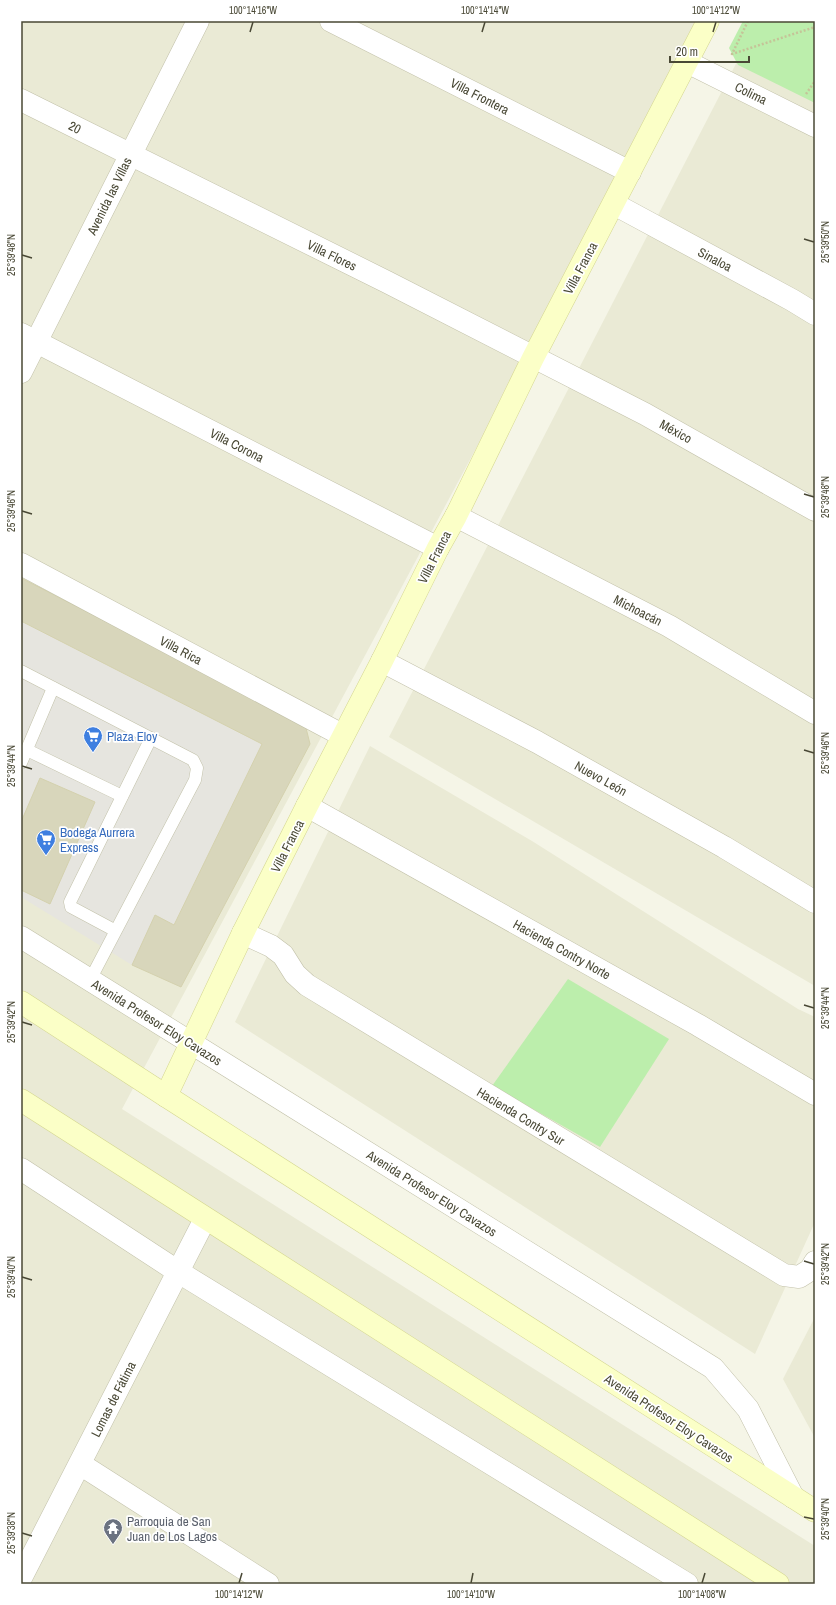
<svg xmlns="http://www.w3.org/2000/svg" width="836" height="1605" viewBox="0 0 836 1605" font-family="'Archivo Narrow',sans-serif">
<style>
.residential{fill:#eaead5}
.green{fill:#bceeac}
.parking{fill:#e6e5df}
.building{fill:#d8d6bb;stroke:#d4d1ae}
.lines{fill:none;stroke-linecap:round;stroke-linejoin:round}
.lane-casing{stroke:#c2c1a9;stroke-width:13}
.street-casing{stroke:#c2c1a9;stroke-width:23}
.secondary-casing{stroke:#d4d690;stroke-width:23}
.path{stroke:#c5c398;stroke-width:2.5;stroke-dasharray:2 2;stroke-linecap:butt}
.lane{stroke:#fff;stroke-width:12}
.street{stroke:#fff;stroke-width:22}
.secondary{stroke:#fbffc7;stroke-width:22}
.ticks{fill:none;stroke:#494835;stroke-width:1.5}
.labels{text-anchor:middle;stroke-width:3.5;stroke-linejoin:round;paint-order:stroke}
.street-label{font-size:13px;fill:#494835;stroke:#fff}
.shop-label{font-size:13px;fill:#366cbe;stroke:#fff;text-anchor:start}
.worship-label{font-size:13px;fill:#5b616d;stroke:#fff;text-anchor:start}
.neatline{fill:none;stroke:#494835;stroke-width:1.5}
.ticks-label{font-size:10px;text-anchor:middle;fill:#494835}
</style>
<rect width="100%" height="100%" fill="#f5f5e7"/>
<g class="residential">
<polygon points="21,21 705,21 122,1109 815,1546 815,1584 21,1584"/>
<polygon points="758,21 815,21 815,986 389,737"/>
<polygon points="370,746 532,841 798,1009 815,1017 815,1222 755,1354 235,1022"/>
<polygon points="815,1317 815,1438 783,1379"/>
</g>
<g class="green">
<polygon points="743,21 815,21 815,103 738,65 729,48"/>
<polygon points="568,979 669,1039 600,1147 492,1086"/>
</g>
<polygon class="parking" points="21,621 262,744 174,925 155,916 132,965 21,897"/>
<g class="building">
<polygon points="21,578 305,724 310,744 181,987 132,965 155,915 174,925 262,744 21,621"/>
<polygon points="40,778 95,802 50,904 21,890 21,822"/>
</g>
<g class="lines">
<g class="lane-casing">
<g id="lane">
<polyline points="21,671 193,760 197,768 195,780 90,980"/>
<polyline points="27,750 122,796"/>
<polyline points="21,763 53,688"/>
<polyline points="114,930 71,907 70,902 151,738"/>
</g>
</g>
<g class="street-casing">
<g id="street">
<polyline points="331,21 630,172"/>
<polyline points="687,62 815,126"/>
<polyline points="21,100 387,282 645,414 815,510"/>
<polyline points="614,204 792,300 815,314"/>
<polyline points="21,334 438,548"/>
<polyline points="21,372 198,21"/>
<polyline points="456,516 669,626 815,713"/>
<polyline points="21,564 342,735"/>
<polyline points="382,661 537,742 724,847 815,902"/>
<polyline points="307,806 698,1025 815,1094"/>
<polyline points="243,933 271,946 283,955 295,974 307,985 784,1275 799,1277 810,1270 815,1262"/>
<polyline points="21,937 713,1368 748,1409 793,1497"/>
<polyline points="21,1169 177,1271 687,1584"/>
<polyline points="80,1464 268,1584"/>
<polyline points="21,1578 205,1219"/>
</g>
</g>
<g class="secondary-casing">
<g id="secondary">
<polyline points="21,1002 166,1096 815,1511"/>
<polyline points="166,1096 243,933 307,806 382,661 438,548 456,516 533,358 708,21"/>
<polyline points="21,1100 778,1584"/>
</g>
</g>
<g class="path">
<polyline points="748,21 732,54 815,27"/>
<polyline points="806,94 815,81"/>
</g>
<use href="#lane" class="lane"/>
<use href="#street" class="street"/>
<use href="#secondary" class="secondary"/>
</g>
<path class="ticks" d="M250 32 253 22M482 32 485 22M713 32 716 22M804 239 814 242M22 255 32 258M804 494 814 497M22 511 32 514M804 750 814 753M22 766 32 769M804 1005 814 1008M22 1022 32 1025M804 1261 814 1264M22 1277 32 1280M804 1517 814 1519M22 1533 32 1536M239 1583 242 1573M471 1583 473 1573M702 1583 705 1573"/>
<defs>
<g id="supermarket-pin" transform="scale(1)"><path d="M0 17L-7.5 6A9.5 9.5 0 1 1 7.5 6Z" fill="#3f7fe0" stroke="#fff"/><path d="M-6-5.5h2.5l.6 2H6L4.5 2H-2.5L-4.4-4H-6ZM-1.5 3.2a1.3 1.3 0 1 0 .1 0ZM3 3.2a1.3 1.3 0 1 0 .1 0Z" fill="#fff"/></g>
<g id="temple-pin" transform="scale(1)"><path d="M0 17L-7.5 6A9.5 9.5 0 1 1 7.5 6Z" fill="#6b7280" stroke="#fff"/><path d="M0-6L5-2H3V0L6.5 2.5H4V6H1.5V3h-3V6H-4V2.5H-6.5L-3 0V-2H-5Z" fill="#fff"/></g>
</defs>
<g fill-rule="evenodd">
<use href="#supermarket-pin" x="93" y="736"/>
<use href="#supermarket-pin" x="46" y="839"/>
<use href="#temple-pin" x="113" y="1528"/>
</g>
<g class="labels">
<g class="street-label">
<text transform="translate(751 93) rotate(26)" y="5">Colima</text>
<text transform="translate(480 96) rotate(27)" y="5">Villa Frontera</text>
<text transform="translate(75 127) rotate(27)" y="5">20</text>
<text transform="translate(109 196) rotate(-64)" y="5">Avenida las Villas</text>
<text transform="translate(332 255) rotate(26)" y="5">Villa Flores</text>
<text transform="translate(715 259) rotate(28)" y="5">Sinaloa</text>
<text transform="translate(580 268) rotate(-62)" y="5">Villa Franca</text>
<text transform="translate(676 431) rotate(29)" y="5">México</text>
<text transform="translate(237 445) rotate(27)" y="5">Villa Corona</text>
<text transform="translate(434 557) rotate(-63)" y="5">Villa Franca</text>
<text transform="translate(638 610) rotate(27)" y="5">Michoacán</text>
<text transform="translate(181 650) rotate(28)" y="5">Villa Rica</text>
<text transform="translate(601 778) rotate(29)" y="5">Nuevo León</text>
<text transform="translate(287 846) rotate(-63)" y="5">Villa Franca</text>
<text transform="translate(562 949) rotate(29)" y="5">Hacienda Contry Norte</text>
<text transform="translate(157 1022) rotate(32)" y="5">Avenida Profesor Eloy Cavazos</text>
<text transform="translate(521 1116) rotate(31)" y="5">Hacienda Contry Sur</text>
<text transform="translate(432 1193) rotate(32)" y="5">Avenida Profesor Eloy Cavazos</text>
<text transform="translate(113 1399) rotate(-63)" y="5">Lomas de Fátima</text>
<text transform="translate(669 1418) rotate(33)" y="5">Avenida Profesor Eloy Cavazos</text>
</g>
<g class="shop-label">
<text x="107" y="741">Plaza Eloy</text>
<text x="60" y="837">Bodega Aurrera<tspan x="60" dy="15">Express</tspan></text>
</g>
<g class="worship-label">
<text x="127" y="1526">Parroquia de San<tspan x="127" dy="15">Juan de Los Lagos</tspan></text>
</g>
</g>
<rect width="836" height="1605" fill="none" stroke="#ffffff" stroke-width="44"/>
<path d="M670 56v6h79v-6" fill="none" stroke="#494835" stroke-width="2"/>
<text x="676" y="56" font-size="12" fill="#494835" stroke="#ffffff" stroke-width="3" paint-order="stroke">20 m</text>
<rect x="22" y="22" width="792" height="1561" class="neatline"/>
<g class="ticks-label">
<text x="253" y="14">100°14'16"W</text>
<text x="485" y="14">100°14'14"W</text>
<text x="716" y="14">100°14'12"W</text>
<text transform="translate(825 242) rotate(-90)" y="4">25°39'50"N</text>
<text transform="translate(11 255) rotate(-90)" y="4">25°39'48"N</text>
<text transform="translate(825 497) rotate(-90)" y="4">25°39'48"N</text>
<text transform="translate(11 511) rotate(-90)" y="4">25°39'46"N</text>
<text transform="translate(825 753) rotate(-90)" y="4">25°39'46"N</text>
<text transform="translate(11 766) rotate(-90)" y="4">25°39'44"N</text>
<text transform="translate(825 1008) rotate(-90)" y="4">25°39'44"N</text>
<text transform="translate(11 1022) rotate(-90)" y="4">25°39'42"N</text>
<text transform="translate(825 1264) rotate(-90)" y="4">25°39'42"N</text>
<text transform="translate(11 1277) rotate(-90)" y="4">25°39'40"N</text>
<text transform="translate(825 1519) rotate(-90)" y="4">25°39'40"N</text>
<text transform="translate(11 1533) rotate(-90)" y="4">25°39'38"N</text>
<text x="239" y="1598">100°14'12"W</text>
<text x="471" y="1598">100°14'10"W</text>
<text x="702" y="1598">100°14'08"W</text>
</g>
</svg>
